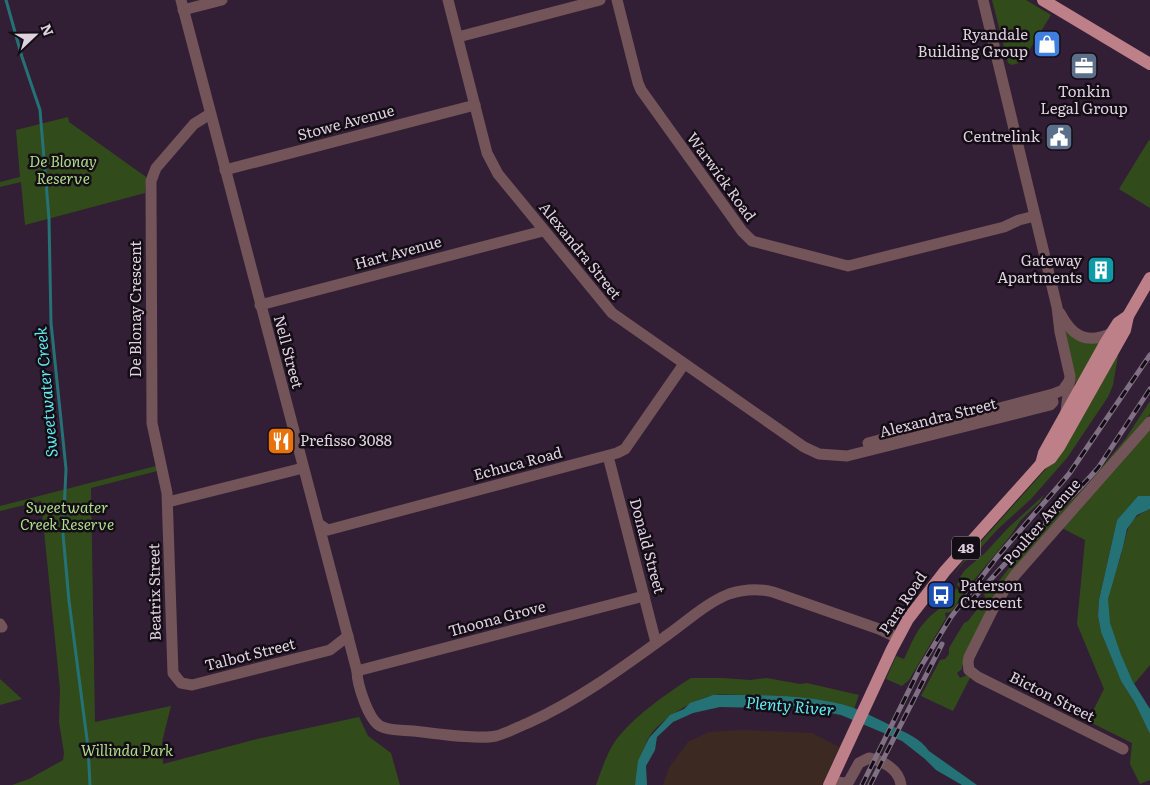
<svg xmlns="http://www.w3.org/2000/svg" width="1150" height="785" viewBox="0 0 1150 785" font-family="Literata,serif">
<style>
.industrial{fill:#3c2a22}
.green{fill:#314c1a}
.water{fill:#257276}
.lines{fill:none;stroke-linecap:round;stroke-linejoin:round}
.stream{stroke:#257276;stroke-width:3}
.minor{stroke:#735458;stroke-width:11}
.major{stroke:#bd7f88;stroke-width:12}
.rail-casing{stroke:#807083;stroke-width:5}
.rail{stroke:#150d16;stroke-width:3;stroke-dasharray:9;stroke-linecap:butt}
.labels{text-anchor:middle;stroke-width:5;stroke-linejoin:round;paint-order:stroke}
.shield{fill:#150d16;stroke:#a297a3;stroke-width:1}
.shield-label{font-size:14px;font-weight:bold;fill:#ded2e0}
.poi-label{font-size:15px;fill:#ded2e0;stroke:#150d16;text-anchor:end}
.street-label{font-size:15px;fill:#ded2e0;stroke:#150d16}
.park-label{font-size:15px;font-style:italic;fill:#aede8a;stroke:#150d16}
.water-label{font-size:16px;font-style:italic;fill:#5eedf4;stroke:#150d16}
</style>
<rect width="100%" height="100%" fill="#321f35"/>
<polygon class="industrial" points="743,730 812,733 839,747 822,785 663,785 669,768 688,742 709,732"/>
<g class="green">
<polygon points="992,0 1026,0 1051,15 1022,62 1012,65 1008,63"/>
<polygon points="68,117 69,122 146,177 145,193 25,225 21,182 0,187 0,182 20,177 16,130"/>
<polygon points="1149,140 1150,141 1150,208 1119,189"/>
<polygon points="1065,330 1101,341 1076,385"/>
<polygon points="1119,350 1113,385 1108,397 1067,458 1031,499 999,528 976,553 963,563 953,577 962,563 1060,453"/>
<polygon points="1150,401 1150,414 1026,556 963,663 962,669 957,673 960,678 967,675 971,676 953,711 921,696 940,660 945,659 949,654 949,648 964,623 968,621 986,598 984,595 991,586 995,586 1025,548 1038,537 1044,528 1086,486 1126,438"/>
<polygon points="1150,429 1150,496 1138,496 1117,520 1099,600 1098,616 1101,632 1121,681 1135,703 1150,734 1150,780 1140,784 1130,764 1132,743 1088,721 1104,689 1077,624 1085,540 1062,528"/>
<polygon points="156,466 157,471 91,488 95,722 171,706 162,742 163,764 257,739 359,717 368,736 391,753 400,785 12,785 29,779 63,760 64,753 59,722 60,689 41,501 0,511 0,506"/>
<polygon points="1044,495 1040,502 1021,520 1011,535 965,591 957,585 960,577 965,570 985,553 1008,528"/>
<path d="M1150 509V665L1134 684C1122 658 1106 628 1108 599 1109 587 1119 564 1122 551 1129 528 1126 520 1150 509Z"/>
<path d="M956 588 964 594 951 612 945 613 946 618 909 680 902 686 886 679 896 656 904 659C910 647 915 632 925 622 935 609 951 605 956 588Z"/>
<path d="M691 678H722L750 680 767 678 800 684 807 683 859 695 854 709C819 699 782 696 745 695 735 695 724 694 715 695 696 697 658 721 649 737 644 745 638 774 635 785H596C601 772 606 755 614 743 631 718 666 694 691 678Z"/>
<polygon points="0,679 22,699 0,705"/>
</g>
<g class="water">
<polygon points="1138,496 1150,496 1150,509 1137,515 1127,529 1123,547 1108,599 1110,623 1121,655 1133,682 1150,709 1150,734 1135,703 1121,681 1101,632 1098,616 1099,600 1117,520"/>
<path d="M713 695C756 695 813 694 854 708 867 713 879 720 892 726 906 733 920 738 929 751L977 785H962L936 770 925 759 902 741 886 734 841 715 795 706 769 708 720 707 693 713 673 722 657 737 655 750 646 766 647 785H635L638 761 649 738 670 715 684 709 690 703Z"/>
</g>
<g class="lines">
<polyline class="stream" points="6,0 22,57 40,110 49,219 51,323 66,469 63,534 69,601 88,747 90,785"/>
<g class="minor">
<path d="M181 0 357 671C357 684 368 719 380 726 389 731 403 730 413 731 434 733 477 740 496 736 507 733 518 727 528 723 577 701 622 668 666 636 686 622 706 603 729 594 744 589 757 588 773 592L879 629 898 638"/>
<polyline points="448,0 487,153 498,174 612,313 804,447 819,454 847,456 1050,405 1053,402 1051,395"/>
<polyline points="617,0 638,83 641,90 742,231 752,241 848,266 1004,227 1019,220 1035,216"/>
<polyline points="983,0 1057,307 1060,332 1070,376 1066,412"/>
<polyline points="183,10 222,0"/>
<polyline points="458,37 600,0"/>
<polyline points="210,114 194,124 156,168 151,181 152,423 167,493 173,673 181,683 192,685 330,650 348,636"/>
<polyline points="225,170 475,105"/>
<polyline points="260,305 543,231"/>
<path d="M1060 313C1072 336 1086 345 1112 333"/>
<polyline points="868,443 1053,394 1063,390 1070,380"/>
<polyline points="608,456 656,643"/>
<polyline points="168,502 303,468"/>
<polyline points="319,524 328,530 617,453 625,449 684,364"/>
<polyline points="0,624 2,627"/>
<polyline points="969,670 968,662 969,657 997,601 1015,575 1150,422"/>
<polyline points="969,670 978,677 1123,749"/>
<polyline points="357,671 644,596"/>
<path d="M831 781 844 783 849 781 859 763 869 758C883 761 899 769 901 785"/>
</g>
<g class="major">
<polyline points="1043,0 1150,64"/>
<polyline points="1041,464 1044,453 1106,342 1118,323 1128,316"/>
<polyline points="829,785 892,649 908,619 945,571 1041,464 1051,458 1059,447 1125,330 1128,316 1150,278"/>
</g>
<g class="rail-casing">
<g id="rail">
<polyline points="970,602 1014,554 1080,488 1098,468 1150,389"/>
<polyline points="862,785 920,668 951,617 997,557 1069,474 1150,355"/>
<polyline points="870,785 942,644"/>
</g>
</g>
<use href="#rail" class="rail"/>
</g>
<defs>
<g id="shop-square" transform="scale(1.4375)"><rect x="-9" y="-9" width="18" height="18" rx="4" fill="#3f7fe0" stroke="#150d16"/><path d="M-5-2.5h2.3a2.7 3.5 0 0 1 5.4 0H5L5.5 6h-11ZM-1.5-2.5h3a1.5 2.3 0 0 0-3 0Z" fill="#fff"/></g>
<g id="office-square" transform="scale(1.4375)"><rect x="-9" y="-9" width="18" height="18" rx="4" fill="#5c6f8a" stroke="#150d16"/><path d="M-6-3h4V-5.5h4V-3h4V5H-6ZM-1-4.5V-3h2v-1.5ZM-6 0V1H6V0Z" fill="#fff"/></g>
<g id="civic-square" transform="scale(1.4375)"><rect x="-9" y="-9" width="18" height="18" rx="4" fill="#5c6f8a" stroke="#150d16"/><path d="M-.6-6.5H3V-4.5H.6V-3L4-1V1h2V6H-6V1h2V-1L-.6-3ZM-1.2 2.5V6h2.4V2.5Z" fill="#fff"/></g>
<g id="building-square" transform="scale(1.4375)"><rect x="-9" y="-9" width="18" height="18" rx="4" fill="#0f9aa8" stroke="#150d16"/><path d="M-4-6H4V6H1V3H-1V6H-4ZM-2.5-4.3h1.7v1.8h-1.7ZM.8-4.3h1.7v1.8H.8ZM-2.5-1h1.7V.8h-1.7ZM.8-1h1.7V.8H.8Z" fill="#fff"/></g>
<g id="restaurant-square" transform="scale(1.4375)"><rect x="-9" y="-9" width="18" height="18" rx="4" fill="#e8710a" stroke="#150d16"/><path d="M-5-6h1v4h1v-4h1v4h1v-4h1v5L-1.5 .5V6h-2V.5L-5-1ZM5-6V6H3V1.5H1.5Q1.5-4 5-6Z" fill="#fff"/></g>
<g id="bus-square" transform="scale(1.4375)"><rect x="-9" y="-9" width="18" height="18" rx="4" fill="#1a4fb4" stroke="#150d16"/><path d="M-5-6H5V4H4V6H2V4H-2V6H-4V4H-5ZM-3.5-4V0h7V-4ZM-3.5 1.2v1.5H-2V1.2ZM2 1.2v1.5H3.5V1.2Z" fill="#fff"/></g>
</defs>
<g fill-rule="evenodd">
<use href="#shop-square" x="1047" y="44"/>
<use href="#office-square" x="1084" y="66"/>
<use href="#civic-square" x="1059" y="137"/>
<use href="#building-square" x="1101" y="270"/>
<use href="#restaurant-square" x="281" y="441"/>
<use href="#bus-square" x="941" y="595"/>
</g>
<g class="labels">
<rect class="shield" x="952" y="536.5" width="28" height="23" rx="4"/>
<g class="shield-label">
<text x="966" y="553">48</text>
</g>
<g class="poi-label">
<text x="1028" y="40">Ryandale<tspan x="1028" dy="17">Building Group</tspan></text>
<text x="1084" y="97" text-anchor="middle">Tonkin<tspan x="1084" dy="17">Legal Group</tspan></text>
<text x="1040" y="142">Centrelink</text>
<text x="1082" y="266">Gateway<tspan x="1082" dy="17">Apartments</tspan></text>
<text x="300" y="446" text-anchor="start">Prefisso 3088</text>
<text x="960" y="591" text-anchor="start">Paterson<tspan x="960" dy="17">Crescent</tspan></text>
</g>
<g class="street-label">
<text transform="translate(346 123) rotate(-15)" y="5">Stowe Avenue</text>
<text transform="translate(721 177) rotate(54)" y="5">Warwick Road</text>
<text transform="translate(580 251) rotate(51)" y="5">Alexandra Street</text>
<text transform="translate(398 253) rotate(-15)" y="5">Hart Avenue</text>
<text transform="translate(136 309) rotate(-90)" y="5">De Blonay Crescent</text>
<text transform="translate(288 352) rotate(75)" y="5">Nell Street</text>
<text transform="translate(938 418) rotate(-14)" y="5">Alexandra Street</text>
<text transform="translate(518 464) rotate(-15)" y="5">Echuca Road</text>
<text transform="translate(1042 522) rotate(-49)" y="5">Poulter Avenue</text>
<text transform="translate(647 546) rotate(75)" y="5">Donald Street</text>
<text transform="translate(155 592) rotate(-91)" y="5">Beatrix Street</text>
<text transform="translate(903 603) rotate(-56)" y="5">Para Road</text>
<text transform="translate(497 619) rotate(-15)" y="5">Thoona Grove</text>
<text transform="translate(250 655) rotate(-14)" y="5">Talbot Street</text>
<text transform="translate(1052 697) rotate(27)" y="5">Bicton Street</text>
</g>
<g class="park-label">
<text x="63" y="167">De Blonay<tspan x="63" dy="17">Reserve</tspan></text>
<text x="67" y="513">Sweetwater<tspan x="67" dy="17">Creek Reserve</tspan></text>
<text x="127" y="756">Willinda Park</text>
</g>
<g class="water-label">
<text transform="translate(46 392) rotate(-95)" y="6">Sweetwater Creek</text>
<text transform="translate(790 706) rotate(5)" y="6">Plenty River</text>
</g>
</g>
<g transform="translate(35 35) rotate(68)" stroke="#150d16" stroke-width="4" paint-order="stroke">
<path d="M0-4L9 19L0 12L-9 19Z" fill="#ded2e0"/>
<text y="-8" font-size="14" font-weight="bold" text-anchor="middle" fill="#ded2e0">N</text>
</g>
</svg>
